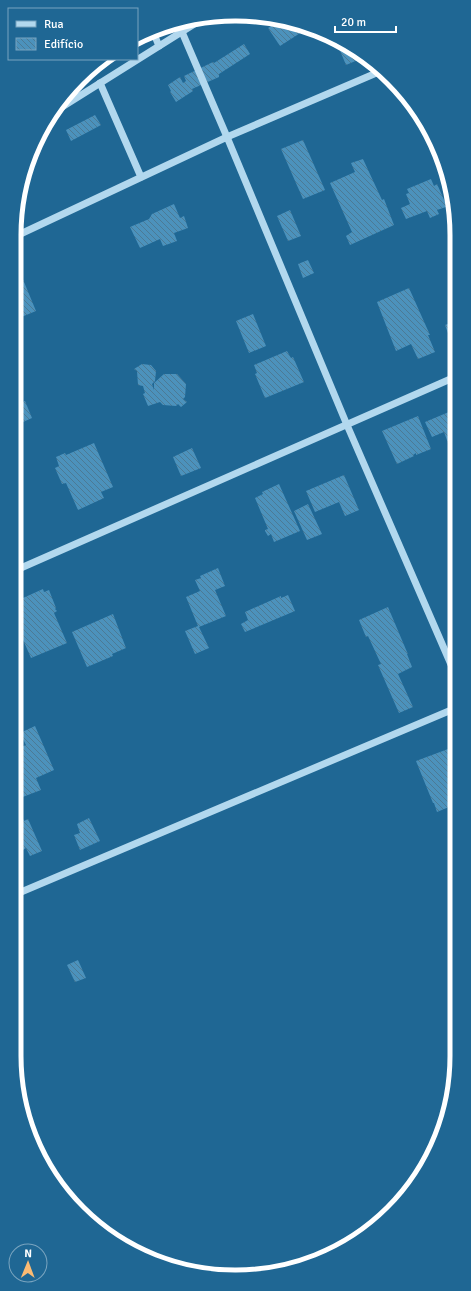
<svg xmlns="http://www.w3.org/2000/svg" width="471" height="1291" viewBox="0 0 471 1291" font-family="Signika,sans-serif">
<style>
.building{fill:url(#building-back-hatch)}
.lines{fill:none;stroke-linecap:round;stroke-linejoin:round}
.minor{stroke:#b2d8ee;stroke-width:7}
.rim{fill:none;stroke:#fff;stroke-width:5}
</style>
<defs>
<pattern id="building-back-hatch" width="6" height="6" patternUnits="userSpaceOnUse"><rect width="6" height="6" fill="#4c92bc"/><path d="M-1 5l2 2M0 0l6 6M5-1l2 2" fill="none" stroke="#4c7a95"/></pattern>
</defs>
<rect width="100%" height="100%" fill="#1f6794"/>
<g class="building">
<polygon points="279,21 293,22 308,28 280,46 268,28"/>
<polygon points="336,41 358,51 365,57 346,65"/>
<polygon points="244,44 250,54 219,74 219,77 192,89 193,91 176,102 170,92 171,91 168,85 180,77 183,83 186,81 184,76 213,62 214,63"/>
<polygon points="95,115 101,125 71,141 66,130"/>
<polygon points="303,140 325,190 303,199 281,149"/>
<polygon points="363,159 382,200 384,199 394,225 350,245 346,236 352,232 330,183 355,172 351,163"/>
<polygon points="431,179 434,186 437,184 445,202 448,201 452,208 447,210 446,207 437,210 439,214 430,218 427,211 406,219 401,208 410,204 406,194 409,193 407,189"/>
<polygon points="174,204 180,218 184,216 188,228 174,233 177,241 163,246 160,239 140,248 130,227 149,219 152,214"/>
<polygon points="290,210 301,236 288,241 277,216"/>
<polygon points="308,260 314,273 303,278 298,264"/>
<polygon points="14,267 19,279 22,277 36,311 14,320"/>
<polygon points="409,288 430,335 428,335 435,352 418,359 411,344 396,351 377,302"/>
<polygon points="253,314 266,346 249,353 236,321"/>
<polygon points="455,315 455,343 452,344 445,325 453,322 451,317"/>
<polygon points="287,351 291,358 293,357 304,382 265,398 255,374 257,373 254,365"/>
<polygon points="142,364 151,365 156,371 155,381 152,384 154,390 154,383 164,374 177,374 186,384 185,397 183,399 187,402 181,407 178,404 176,406 163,405 160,402 148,406 143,394 145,393 143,386 138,385 137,371 134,369"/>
<polygon points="25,401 32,418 14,426 14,405"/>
<polygon points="456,409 456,440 448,443 444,432 432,437 425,422"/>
<polygon points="418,416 431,449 416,455 416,453 413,455 414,456 397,464 396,462 382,431"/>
<polygon points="94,443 113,487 101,492 104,498 78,510 66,483 62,484 55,468 59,466 56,457 65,453 66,455"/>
<polygon points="192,448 201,468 181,476 173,457"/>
<polygon points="344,475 359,510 345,516 339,502 315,512 306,491"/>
<polygon points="279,484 300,531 274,542 271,534 268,536 265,531 265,530 268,529 255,498 263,494 262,492"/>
<polygon points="308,504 322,534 307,540 294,511"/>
<polygon points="218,568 225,586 215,590 226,616 199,627 209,648 195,654 185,631 198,626 186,597 200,591 195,580 201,578 200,576"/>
<polygon points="43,589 44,592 49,590 56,608 55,609 57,611 54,613 67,643 31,658 14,619 14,602"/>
<polygon points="288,595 295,611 245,632 241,624 248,620 245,612 281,596 281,598"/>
<polygon points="388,607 407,652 408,654 407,654 412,667 398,674 413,707 399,713 378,665 381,664 368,636 366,637 359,620"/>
<polygon points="113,614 126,648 112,654 113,656 87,667 72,632"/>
<polygon points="14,695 21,710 14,713"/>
<polygon points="35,726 54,770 36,778 41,790 20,798 14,784 14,750 26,745 20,733"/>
<polygon points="456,746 456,804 437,812 434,803 433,803 416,761"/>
<polygon points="20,813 24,821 28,819 42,851 30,856 26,848 23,850 14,830 14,816"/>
<polygon points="89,818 100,841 80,850 74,835 80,833 77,824"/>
<polygon points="78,960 86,978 75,982 67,965"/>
</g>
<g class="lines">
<g class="minor">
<polyline points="182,32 227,137 381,71"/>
<polyline points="154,34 159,46"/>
<polyline points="100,83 141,177"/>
<polyline points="54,112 207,16"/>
<polyline points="14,237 227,137 347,425 456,676"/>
<polyline points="14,571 455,377"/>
<polyline points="14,895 456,708"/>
</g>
</g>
<path d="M0 0H471V1291H0ZM235 21H236A214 214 0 0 1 450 235V1056A214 214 0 0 1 236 1270H235A214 214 0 0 1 21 1056V235A214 214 0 0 1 235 21Z" fill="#1f6794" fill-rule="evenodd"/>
<path class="rim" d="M235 21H236A214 214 0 0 1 450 235V1056A214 214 0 0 1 236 1270H235A214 214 0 0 1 21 1056V235A214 214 0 0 1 235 21Z"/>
<rect x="8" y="8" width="130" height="52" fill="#1f6794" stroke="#79a4bf"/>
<rect x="16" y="21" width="20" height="6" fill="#b2d8ee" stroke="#79a4bf"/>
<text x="44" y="28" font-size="12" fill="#ffffff">Rua</text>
<rect x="16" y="38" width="20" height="12" fill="url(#building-back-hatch)" stroke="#79a4bf"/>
<text x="44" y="48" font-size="12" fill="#ffffff">Edifício</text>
<g transform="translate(28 1263) rotate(1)"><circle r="19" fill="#1f6794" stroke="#79a4bf"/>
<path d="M0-3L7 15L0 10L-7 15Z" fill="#fbbb73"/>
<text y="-6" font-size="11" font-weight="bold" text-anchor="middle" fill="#ffffff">N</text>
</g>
<path d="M335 26v6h61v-6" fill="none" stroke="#ffffff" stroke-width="2"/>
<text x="341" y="26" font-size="12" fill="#ffffff" stroke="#1f6794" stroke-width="3" paint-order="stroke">20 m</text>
</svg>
